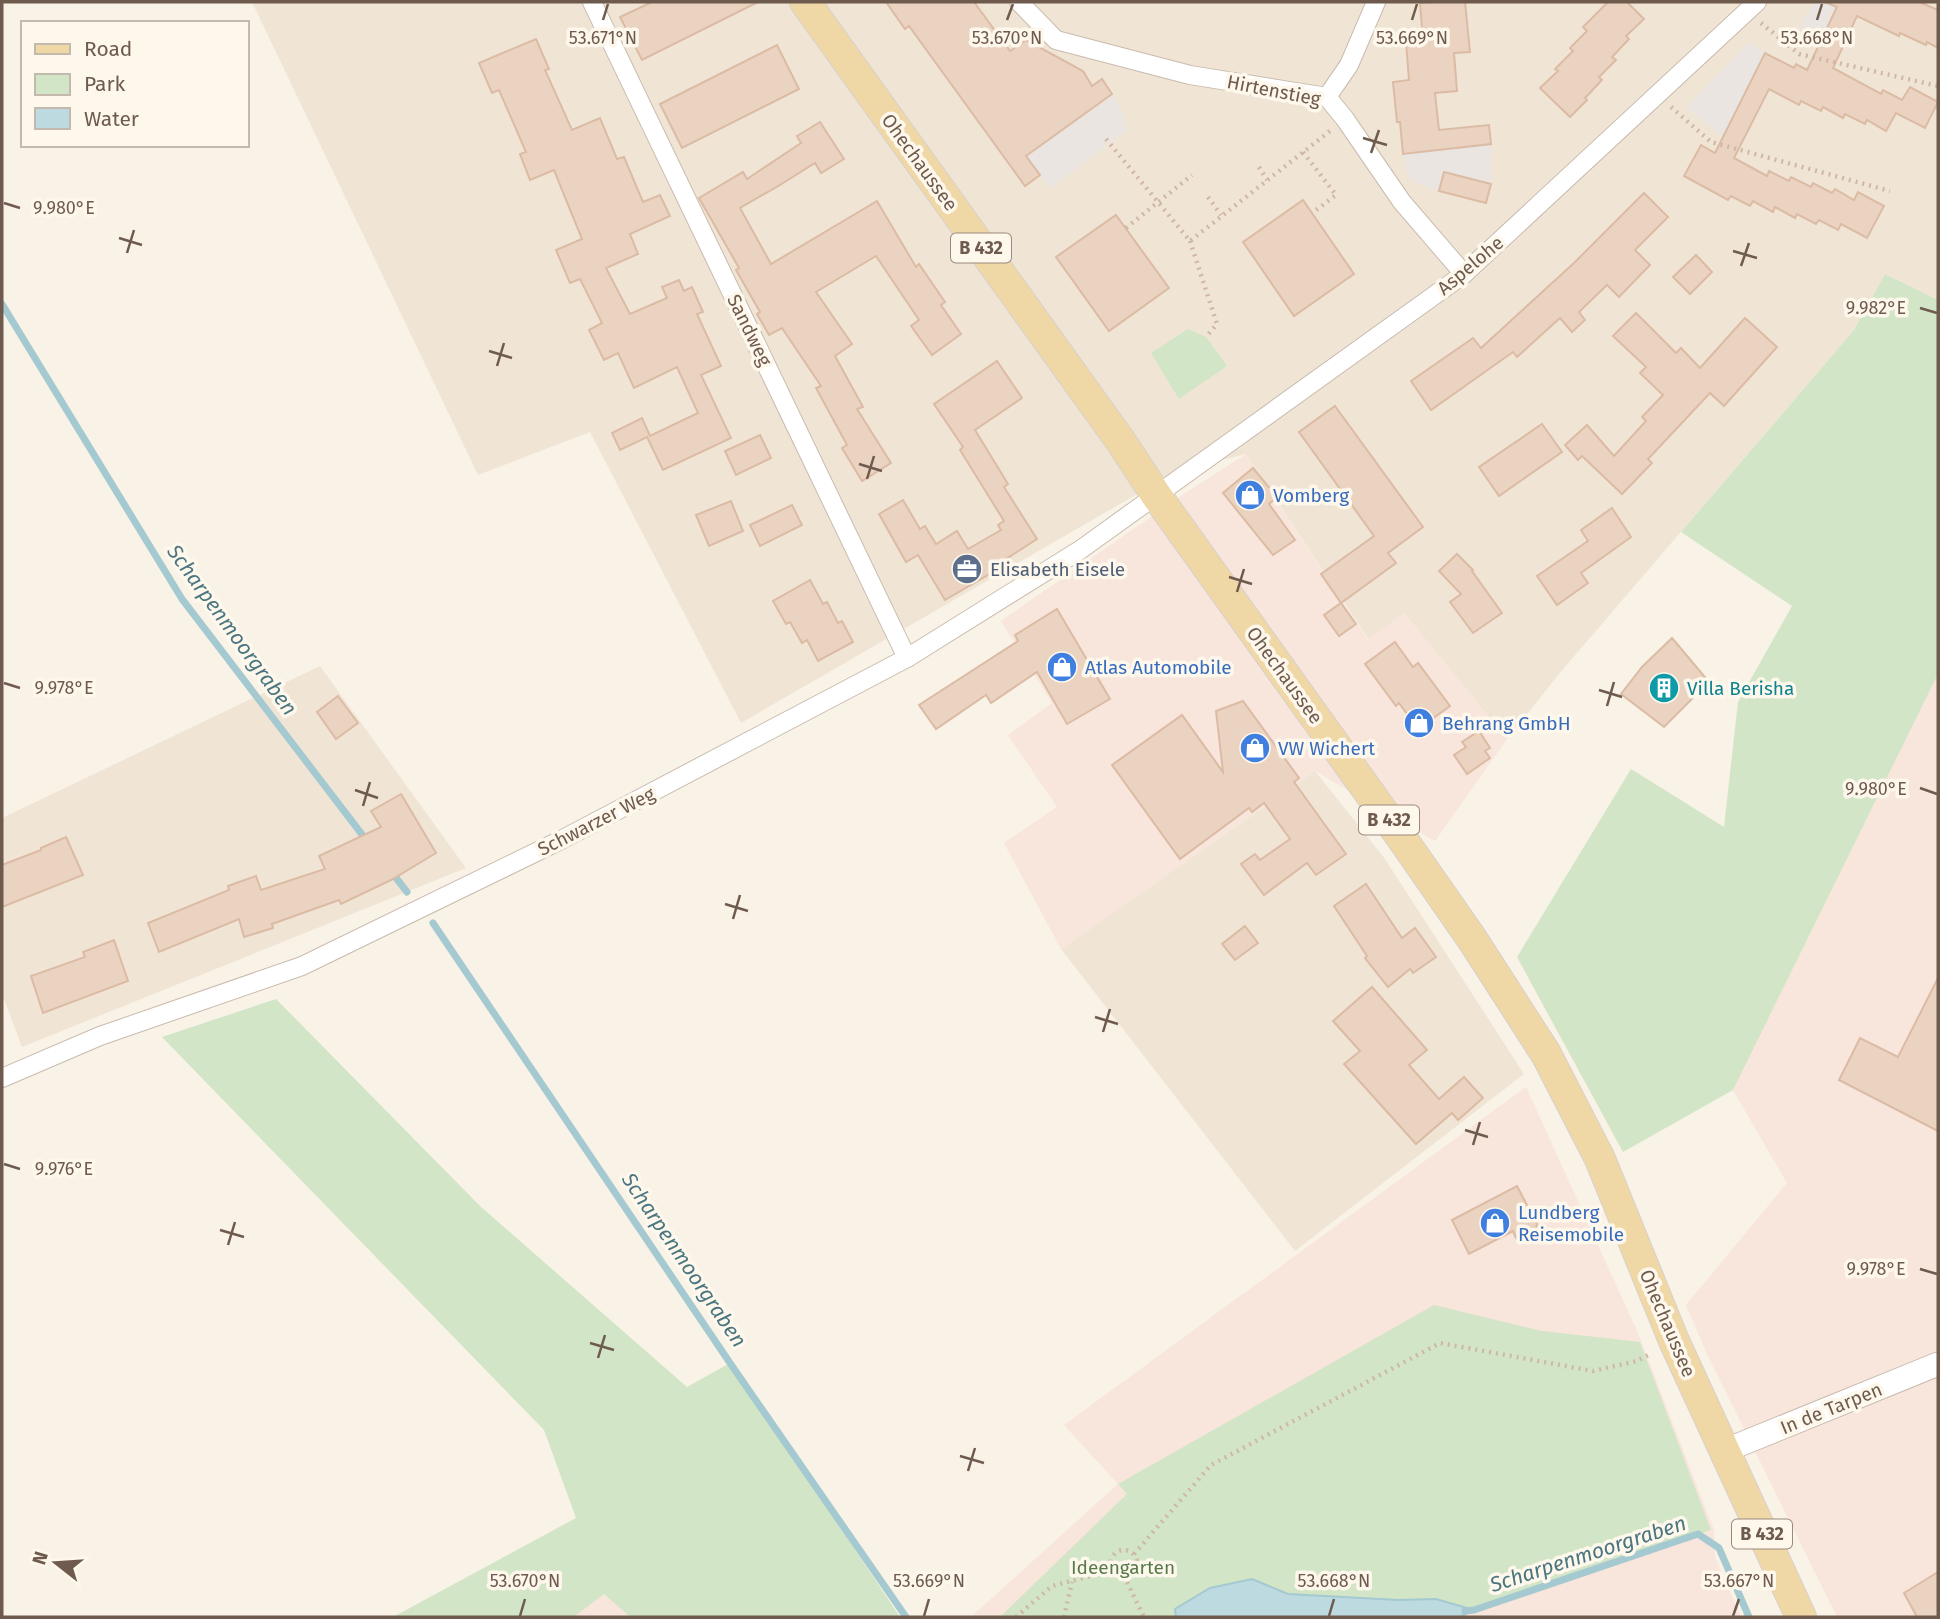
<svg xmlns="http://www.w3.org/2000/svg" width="1940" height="1619" viewBox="0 0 1940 1619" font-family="'Fira Sans',sans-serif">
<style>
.residential{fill:#f0e5d5}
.commercial{fill:#f8e5db}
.industrial{fill:#eae5e0}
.green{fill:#d2e5c6}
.water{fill:#bddae0;stroke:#a5c9d1;stroke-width:2}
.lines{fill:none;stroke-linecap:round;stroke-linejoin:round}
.stream{stroke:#a5c9d1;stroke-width:7}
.building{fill:#ebd3c1;stroke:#dcbba4;stroke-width:2}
.minor-casing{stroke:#c9bbae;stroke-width:20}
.tertiary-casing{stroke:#c9bbae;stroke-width:25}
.primary-casing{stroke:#d7d1cd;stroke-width:32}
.path{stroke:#d0b7a5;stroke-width:4.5;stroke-dasharray:2 5;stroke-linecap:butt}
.minor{stroke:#fff;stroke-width:18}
.tertiary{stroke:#fff;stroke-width:23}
.primary{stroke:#f0d7a6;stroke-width:30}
.ticks{fill:none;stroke:#6f5b4e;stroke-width:2.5}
.labels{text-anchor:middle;stroke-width:7;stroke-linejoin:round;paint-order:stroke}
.shield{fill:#fdf7ec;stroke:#9a8a7d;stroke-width:2}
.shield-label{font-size:18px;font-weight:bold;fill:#6f5b4e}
.street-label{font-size:19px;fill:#6f5b4e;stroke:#fdf7ec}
.shop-label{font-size:19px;fill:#366cbe;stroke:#fdf7ec;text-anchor:start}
.service-label{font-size:19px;fill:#4e5e75;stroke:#fdf7ec;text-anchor:start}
.culture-label{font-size:19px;fill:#0d838f;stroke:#fdf7ec;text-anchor:start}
.park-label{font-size:19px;fill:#577a4b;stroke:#fdf7ec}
.water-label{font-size:21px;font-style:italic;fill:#4b7680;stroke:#fdf7ec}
.ticks-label{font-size:18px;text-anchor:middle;fill:#6f5b4e;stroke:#fdf7ec;stroke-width:7;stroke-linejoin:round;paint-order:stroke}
</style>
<rect width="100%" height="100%" fill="#f9f2e6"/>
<g class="residential">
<polygon points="252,2 1938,2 1938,300 1885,274 1854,330 1559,674 1507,739 1404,613 1369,640 1246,454 1177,471 741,723 590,432 478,475"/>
<polygon points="320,666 466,868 22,1047 2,994 2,818"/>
<polygon points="1315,771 1385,859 1524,1074 1295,1251 1061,949"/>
</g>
<g class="commercial">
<polygon points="1246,454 1368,640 1404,613 1507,739 1435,841 1315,771 1061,949 1004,843 1057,807 1008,735 1052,703 1001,621 1187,492"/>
<polygon points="1938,674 1938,1617 1837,1617 1707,1354 1686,1305 1787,1183 1733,1090"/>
<polygon points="1526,1087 1638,1333 1714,1530 1715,1557 1741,1617 971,1617 1118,1484 1064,1425"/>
<polygon points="604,1594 630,1617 574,1617"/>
</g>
<g class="industrial">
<polygon points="915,2 949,2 1048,140 1112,94 1122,111 1127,130 1050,189"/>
<polygon points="1814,2 1839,2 1822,39 1800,28"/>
<polygon points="1749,43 1765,53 1723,137 1686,107"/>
<polygon points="1491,144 1491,184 1444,172 1439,191 1410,180 1403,154"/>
</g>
<g class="green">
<polygon points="1885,274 1938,300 1938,674 1733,1090 1623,1152 1517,957 1631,769 1724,827 1738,702 1792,606 1681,532 1854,330"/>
<polygon points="1188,329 1206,337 1227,366 1179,399 1151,353"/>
<polygon points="276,999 481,1207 687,1387 730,1363 900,1617 630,1617 604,1594 574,1617 393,1617 576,1518 544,1430 162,1037"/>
<polygon points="1434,1305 1542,1331 1640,1342 1711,1530 1474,1610 1436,1599 1399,1600 1288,1594 1252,1579 1176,1617 1000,1617 1127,1494 1118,1484"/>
</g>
<polygon class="water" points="1252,1579 1288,1594 1398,1600 1436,1599 1474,1610 1460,1617 1176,1617 1175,1609 1210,1588"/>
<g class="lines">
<g class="stream">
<polyline points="2,304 182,599 367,841"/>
<polyline points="390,870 407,892"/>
<polyline points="433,923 730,1363 906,1617"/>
<polyline points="1465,1611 1474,1610 1698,1534 1719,1548 1749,1617"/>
</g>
</g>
<g class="building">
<polygon points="652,2 758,2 642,60 620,17"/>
<polygon points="886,2 974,2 1010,51 1026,40 1083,71 1092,86 1102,79 1112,94 1026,156 1040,175 1025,186 909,26 905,29"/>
<polygon points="1434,2 1465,2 1470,52 1454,53 1457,91 1435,93 1439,130 1489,125 1491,144 1403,154 1400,122 1397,122 1393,82 1409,80 1406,42 1423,40 1420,3"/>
<polygon points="1608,2 1627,2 1644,19 1626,36 1629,39 1612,57 1616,60 1599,77 1602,80 1585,98 1587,100 1570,117 1540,88 1558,71 1555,69 1573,51 1570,48 1587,31 1583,27"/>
<polygon points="1825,2 1919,2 1938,10 1938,48 1927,42 1926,45 1900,33 1899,36 1857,16 1833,68 1881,94 1883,90 1902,100 1910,87 1938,102 1925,128 1896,113 1886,131 1867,120 1865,124 1845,114 1843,118 1823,107 1821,111 1801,101 1799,105 1769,89 1734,158 1767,176 1769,171 1789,181 1791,177 1811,187 1813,183 1832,193 1835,189 1854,200 1858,192 1884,206 1867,238 1841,224 1838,230 1819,220 1816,224 1797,214 1795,218 1775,207 1773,212 1753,201 1750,206 1731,196 1728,200 1684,176 1701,145 1715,153 1765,53 1794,68 1796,64 1807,70 1837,7"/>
<polygon points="536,39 549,69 545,70 572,130 600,118 617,159 624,157 643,202 660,195 670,216 630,234 638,254 606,268 630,314 667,298 662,287 679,280 684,291 692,287 703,312 697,314 721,366 701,375 731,438 663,470 647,437 620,450 612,433 642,418 650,436 698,413 677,367 634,388 618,353 604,360 589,330 602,323 580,279 570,283 556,250 582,239 554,170 530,180 520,154 526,152 499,90 492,93 479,63"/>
<polygon points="777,45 799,89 682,148 660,104"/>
<polygon points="820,122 844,159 821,173 815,163 780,185 740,208 771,264 877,201 916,267 919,264 945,302 941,305 961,334 932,355 911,326 919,320 876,256 816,292 852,344 835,356 863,407 857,409 891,463 862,481 842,448 847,445 816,388 821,386 782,328 769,335 757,314 760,312 736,270 739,268 699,198 743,172 747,179 801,143 797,136"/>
<polygon points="1444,172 1491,184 1486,203 1439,191"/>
<polygon points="1644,193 1668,217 1635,250 1650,265 1619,297 1607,285 1579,312 1585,320 1572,332 1560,318 1517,357 1513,352 1431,410 1411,381 1473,338 1481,348 1574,263"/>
<polygon points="1303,200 1354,274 1294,316 1243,242"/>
<polygon points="1116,215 1169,288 1109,331 1056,257"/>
<polygon points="1696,255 1712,272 1690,294 1673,277"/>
<polygon points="1636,313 1676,353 1681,348 1700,368 1745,318 1777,347 1724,406 1710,393 1648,459 1652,463 1622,494 1582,456 1578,460 1565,445 1587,425 1614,456 1646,421 1642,417 1663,395 1640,373 1646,367 1613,336"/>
<polygon points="997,361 1022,398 975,430 1008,484 1004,487 1037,539 1003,561 1005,565 945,600 918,555 906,562 879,514 903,500 920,529 925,526 936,544 957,531 968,549 1001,530 998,525 1004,521 960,450 963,447 934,404"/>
<polygon points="1335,406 1423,527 1388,553 1396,563 1341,603 1321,574 1374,536 1299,432"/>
<polygon points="1542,424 1562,452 1499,496 1479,467"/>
<polygon points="760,435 771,458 736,475 725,451"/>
<polygon points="1253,468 1277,497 1269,504 1295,540 1273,555 1223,493"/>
<polygon points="731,501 743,531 709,546 696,515"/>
<polygon points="792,505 802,525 760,546 750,525"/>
<polygon points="1612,508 1631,537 1581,573 1588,583 1557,605 1537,576 1588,541 1581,530"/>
<polygon points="1457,554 1473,570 1472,571 1502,613 1473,633 1450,602 1461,594 1439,571"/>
<polygon points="810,580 823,604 827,602 838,623 842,621 853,642 818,661 807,640 802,643 790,622 786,624 773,601"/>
<polygon points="1341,603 1356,624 1339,636 1324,615"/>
<polygon points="1057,609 1110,699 1067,724 1037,672 991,703 986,695 936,729 919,705 1018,641 1015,635"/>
<polygon points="1672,638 1709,682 1664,727 1621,694 1642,667"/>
<polygon points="1395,642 1413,667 1418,663 1450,706 1418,729 1399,703 1396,706 1365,664"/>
<polygon points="338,696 358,723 336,739 317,712"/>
<polygon points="1243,701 1299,778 1294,782 1346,854 1316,875 1307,863 1264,895 1241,864 1255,854 1260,860 1290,839 1264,803 1252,812 1249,808 1180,859 1112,765 1182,715 1223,772 1216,711"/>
<polygon points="1479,731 1490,748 1485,751 1490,758 1467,774 1454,755 1466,747 1462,742"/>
<polygon points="401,794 436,853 391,880 341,904 339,900 272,924 273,928 244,937 239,919 159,952 148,923 229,890 228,886 256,876 261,890 325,869 319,856 381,827 371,811"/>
<polygon points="66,837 83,875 2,907 2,865 41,850 41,848"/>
<polygon points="1366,884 1402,938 1415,928 1436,957 1413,973 1410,969 1388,987 1365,958 1367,956 1334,906"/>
<polygon points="1245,926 1258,943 1235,960 1222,944"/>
<polygon points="114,940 128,981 43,1013 31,976 85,957 83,952"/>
<polygon points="1938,978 1938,1131 1839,1080 1860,1038 1898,1057"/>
<polygon points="1372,987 1427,1050 1409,1065 1439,1099 1464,1077 1483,1098 1458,1120 1452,1113 1416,1144 1344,1064 1360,1051 1333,1021"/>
<polygon points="1517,1186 1538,1226 1516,1238 1513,1231 1469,1254 1452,1220"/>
<polygon points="1938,1572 1938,1617 1917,1617 1904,1593"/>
</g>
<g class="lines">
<g class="minor-casing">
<g id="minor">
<polyline points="592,2 907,658"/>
<polyline points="1019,2 1056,40 1190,75 1327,97 1345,119 1402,202 1464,274"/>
<polyline points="1327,97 1349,65 1376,2"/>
<polyline points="2,1078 100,1036 302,966 563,839 907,658 1080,550 1464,274 1757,2"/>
</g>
</g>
<g class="tertiary-casing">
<polyline id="tertiary" points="1724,1451 1938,1364"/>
</g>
<g class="primary-casing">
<polyline id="primary" points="805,2 1122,443 1156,495 1401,837 1472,939 1546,1054 1600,1159 1674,1341 1801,1617"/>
</g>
<g class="path">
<polyline points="1761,23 1799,54 1938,86"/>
<polyline points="1671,107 1711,142 1890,191"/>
<polyline points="1106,139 1190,241 1330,131"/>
<polyline points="1303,152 1336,195 1312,213"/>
<polyline points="1259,167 1267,180"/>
<polyline points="1208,197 1221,215"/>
<polyline points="1126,228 1192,175"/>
<polyline points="1190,241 1217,324 1206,337"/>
<circle cx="1124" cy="1563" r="13"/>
<polyline points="1134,1554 1211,1465 1440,1343 1593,1371 1637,1361 1652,1353"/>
<polyline points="1124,1576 1144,1617"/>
<polyline points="1016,1617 1052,1586 1113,1570"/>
<polyline points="1064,1617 1072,1582"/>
</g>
<use href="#minor" class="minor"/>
<use href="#tertiary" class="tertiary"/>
<use href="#primary" class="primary"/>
</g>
<path class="ticks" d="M603 20 608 4M1007 20 1013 4M1412 20 1417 4M1817 20 1822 4M1363 138 1387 145M1371 153 1379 130M4 203 20 208M119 238 142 245M1733 251 1757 258M127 253 134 230M1741 266 1749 243M1920 308 1937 313M489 351 512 358M497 366 504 343M859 464 882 471M867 479 874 456M1229 577 1252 584M1237 592 1244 569M4 683 20 688M1599 690 1622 697M1607 706 1614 682M1920 788 1937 794M355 790 378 798M363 806 370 782M725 904 748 911M733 919 740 895M1095 1017 1118 1024M1103 1032 1110 1009M1465 1130 1488 1137M1473 1145 1480 1122M4 1164 20 1169M220 1230 244 1237M228 1245 235 1222M1920 1269 1937 1274M590 1343 614 1350M598 1358 605 1335M960 1456 984 1463M968 1471 975 1448M520 1616 525 1599M924 1616 929 1599M1329 1616 1334 1599M1733 1616 1739 1599"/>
<defs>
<g id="shop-disc" transform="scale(1.575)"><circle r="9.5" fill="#3f7fe0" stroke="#fdf7ec"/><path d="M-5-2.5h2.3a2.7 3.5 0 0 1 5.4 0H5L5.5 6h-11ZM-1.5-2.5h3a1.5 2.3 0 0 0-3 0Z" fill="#fff"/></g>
<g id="office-disc" transform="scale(1.575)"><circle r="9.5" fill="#5c6f8a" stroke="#fdf7ec"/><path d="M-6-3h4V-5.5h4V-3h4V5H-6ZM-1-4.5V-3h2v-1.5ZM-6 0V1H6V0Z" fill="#fff"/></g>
<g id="building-disc" transform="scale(1.575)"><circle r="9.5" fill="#0f9aa8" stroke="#fdf7ec"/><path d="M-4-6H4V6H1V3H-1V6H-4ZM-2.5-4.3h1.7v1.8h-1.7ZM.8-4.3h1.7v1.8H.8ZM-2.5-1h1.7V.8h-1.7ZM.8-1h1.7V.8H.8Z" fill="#fff"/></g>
</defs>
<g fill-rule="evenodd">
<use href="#shop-disc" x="1250" y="495"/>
<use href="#office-disc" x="967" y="569"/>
<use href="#shop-disc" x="1062" y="667"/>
<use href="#building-disc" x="1664" y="688"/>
<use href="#shop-disc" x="1419" y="723"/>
<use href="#shop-disc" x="1255" y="748"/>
<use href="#shop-disc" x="1495" y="1223"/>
</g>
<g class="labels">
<g class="shield">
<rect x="951" y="233.5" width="60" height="29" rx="5"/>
<rect x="1359" y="805.5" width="60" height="29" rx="5"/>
<rect x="1732" y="1519.5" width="60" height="29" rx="5"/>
</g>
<g class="shield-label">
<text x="981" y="254">B 432</text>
<text x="1389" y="826">B 432</text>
<text x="1762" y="1540">B 432</text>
</g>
<g class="street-label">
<text transform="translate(1274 90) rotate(11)" y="7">Hirtenstieg</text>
<text transform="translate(920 162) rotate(54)" y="7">Ohechaussee</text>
<text transform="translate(1470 265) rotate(-40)" y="7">Aspelohe</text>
<text transform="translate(750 330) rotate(64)" y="7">Sandweg</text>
<text transform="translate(1285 675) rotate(54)" y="7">Ohechaussee</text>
<text transform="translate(596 821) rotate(-27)" y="7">Schwarzer Weg</text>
<text transform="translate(1668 1323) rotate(67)" y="7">Ohechaussee</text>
<text transform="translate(1831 1408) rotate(-22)" y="7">In de Tarpen</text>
</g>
<g class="shop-label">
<text x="1273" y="502">Vomberg</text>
<text x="1085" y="674">Atlas Automobile</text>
<text x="1442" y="730">Behrang GmbH</text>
<text x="1278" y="755">VW Wichert</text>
<text x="1518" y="1219">Lundberg<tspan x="1518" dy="22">Reisemobile</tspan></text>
</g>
<g class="service-label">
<text x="990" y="576">Elisabeth Eisele</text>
</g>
<g class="culture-label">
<text x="1687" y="695">Villa Berisha</text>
</g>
<g class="park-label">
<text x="1123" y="1574">Ideengarten</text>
</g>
<g class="water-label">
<text transform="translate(232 630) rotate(54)" y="7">Scharpenmoorgraben</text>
<text transform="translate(684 1260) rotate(56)" y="7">Scharpenmoorgraben</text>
<text transform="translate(1588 1554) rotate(-18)" y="7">Scharpenmoorgraben</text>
</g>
</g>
<g class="ticks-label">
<text x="603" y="44">53.671°N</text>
<text x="1007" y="44">53.670°N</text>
<text x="1412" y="44">53.669°N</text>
<text x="1817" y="44">53.668°N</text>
<text x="64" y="214">9.980°E</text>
<text x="1876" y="314">9.982°E</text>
<text x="64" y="694">9.978°E</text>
<text x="1876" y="795">9.980°E</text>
<text x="64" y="1175">9.976°E</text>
<text x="1876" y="1275">9.978°E</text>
<text x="525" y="1587">53.670°N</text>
<text x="929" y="1587">53.669°N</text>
<text x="1334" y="1587">53.668°N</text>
<text x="1739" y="1587">53.667°N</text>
</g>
<rect width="1940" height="1619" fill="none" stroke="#6f5b4e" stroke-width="7"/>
<rect x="21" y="21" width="228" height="126" fill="#fdf7ec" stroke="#c4b9ad" stroke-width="2"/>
<rect x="35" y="44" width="35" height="10" fill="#f0d7a6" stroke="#c4b9ad" stroke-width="2"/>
<text x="84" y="56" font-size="21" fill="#6f5b4e">Road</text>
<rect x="35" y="74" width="35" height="21" fill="#d2e5c6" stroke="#c4b9ad" stroke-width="2"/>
<text x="84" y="91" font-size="21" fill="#6f5b4e">Park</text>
<rect x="35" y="108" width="35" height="21" fill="#bddae0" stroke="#c4b9ad" stroke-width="2"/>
<text x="84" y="126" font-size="21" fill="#6f5b4e">Water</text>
<g transform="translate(56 1563) rotate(287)" stroke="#fdf7ec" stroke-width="5" paint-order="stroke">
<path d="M0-5L12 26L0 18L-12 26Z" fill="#6f5b4e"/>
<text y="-10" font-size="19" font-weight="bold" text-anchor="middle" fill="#6f5b4e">N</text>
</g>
</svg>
